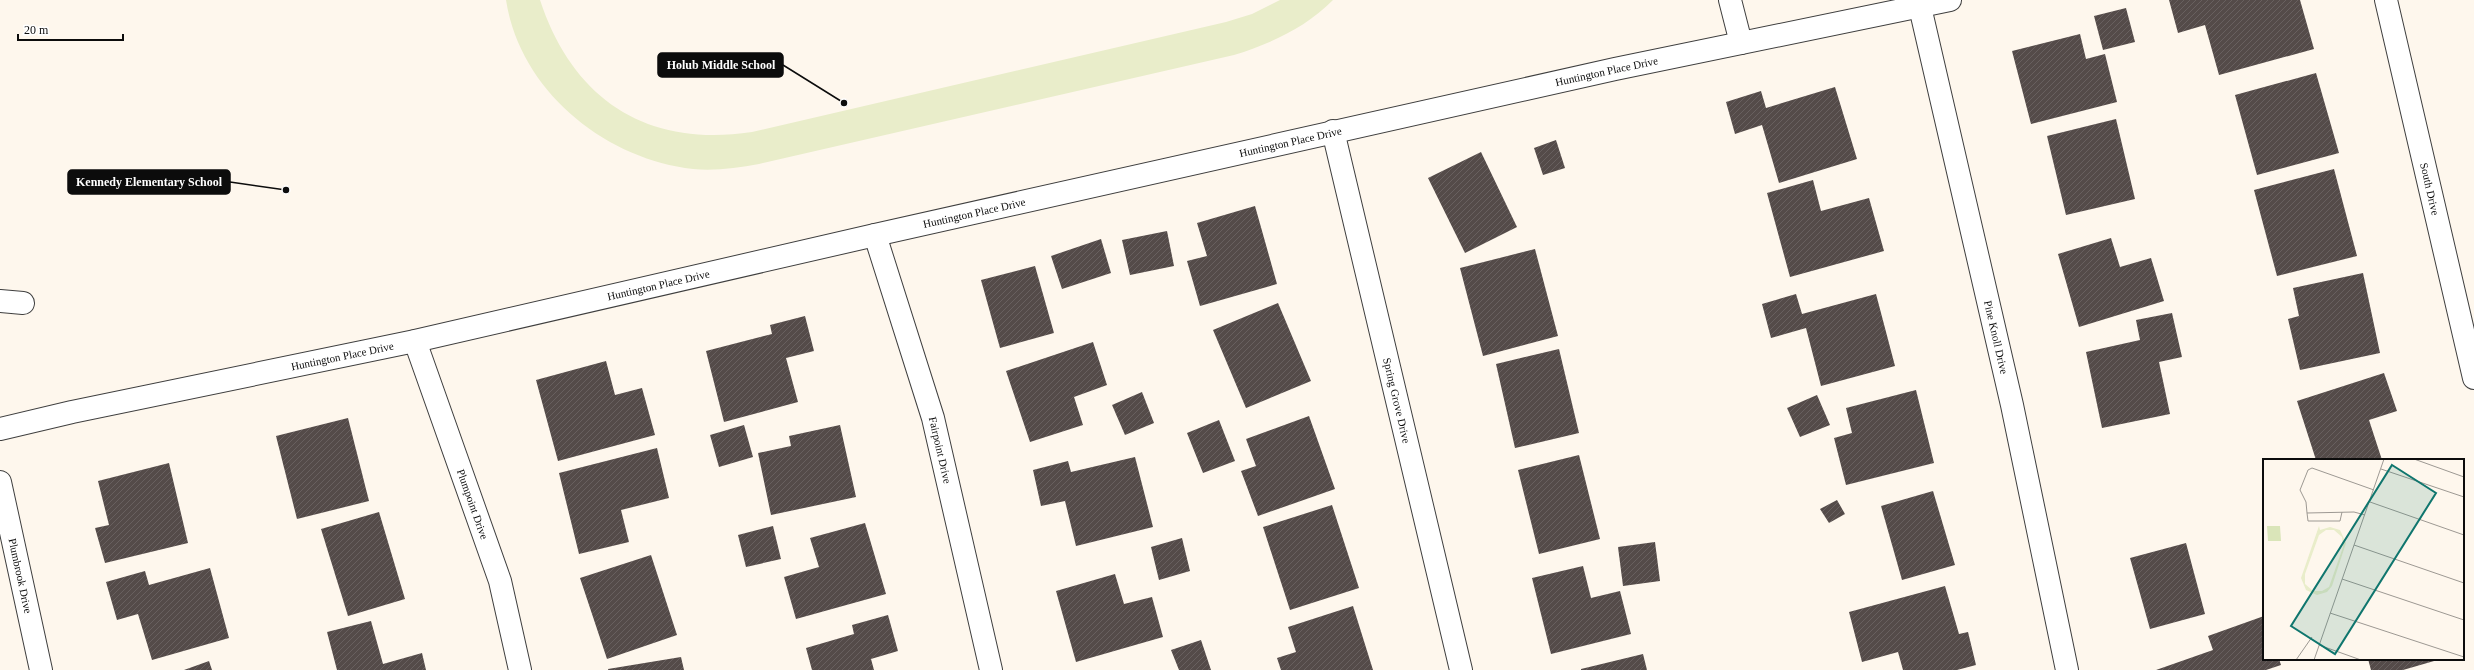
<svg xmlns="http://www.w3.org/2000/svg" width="2474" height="670" viewBox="0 0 2474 670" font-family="'Times New Roman',serif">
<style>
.pitch{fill:#e9edca}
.building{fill:url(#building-hatch)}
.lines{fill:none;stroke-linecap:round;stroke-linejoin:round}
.minor-casing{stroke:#3f3f3f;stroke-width:24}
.minor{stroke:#fff;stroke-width:22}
.labels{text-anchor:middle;stroke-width:4;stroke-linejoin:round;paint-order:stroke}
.street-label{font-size:11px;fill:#0c0c0c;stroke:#fff}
.inset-road{fill:none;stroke:#9d9993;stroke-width:1}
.view{fill:#0f766e;fill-opacity:0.15;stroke:#0f766e;stroke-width:2}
.inset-edge{fill:none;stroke:#0c0c0c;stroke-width:2}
.leader{fill:none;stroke:#0c0c0c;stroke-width:1.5}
.callout-dot{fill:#0c0c0c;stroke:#fff;stroke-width:1.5}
.callout{fill:#0c0c0c;stroke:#0c0c0c;stroke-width:1.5}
.callout-label{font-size:12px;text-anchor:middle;font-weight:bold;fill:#fff}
</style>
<defs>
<pattern id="building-hatch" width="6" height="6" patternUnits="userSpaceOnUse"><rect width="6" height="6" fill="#544b49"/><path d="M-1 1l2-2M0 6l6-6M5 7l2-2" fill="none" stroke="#68605f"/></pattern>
</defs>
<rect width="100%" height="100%" fill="#fef7ed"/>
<path class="pitch" d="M506 0H540C573 100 647 148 752 132L1226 22 1252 14 1280 0H1333C1305 28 1272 43 1234 55L759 164C737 168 715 171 693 169 605 159 520 91 506 0Z"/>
<g class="building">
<polygon points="2169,0 2300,0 2314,49 2219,75 2205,25 2178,33"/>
<polygon points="2126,8 2135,42 2103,50 2094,16"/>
<polygon points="2080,34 2086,59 2105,54 2117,102 2031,124 2012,51"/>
<polygon points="2316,73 2339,153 2257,175 2235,95"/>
<polygon points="1835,87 1857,159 1779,183 1762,125 1735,134 1726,102 1761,91 1766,108"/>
<polygon points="2116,119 2135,199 2066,215 2047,136"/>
<polygon points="1556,140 1565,168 1543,175 1534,148"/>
<polygon points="1481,152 1517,227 1465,253 1428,178"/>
<polygon points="2334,169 2357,256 2277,276 2254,190"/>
<polygon points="1813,180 1821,211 1869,198 1884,251 1790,277 1767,193"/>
<polygon points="1255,206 1277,284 1200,306 1187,261 1207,256 1197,223"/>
<polygon points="1167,231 1174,266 1130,275 1122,240"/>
<polygon points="2111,238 2120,267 2151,258 2164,301 2079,327 2058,254"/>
<polygon points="1101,239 1111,273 1062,289 1051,256"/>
<polygon points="1535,249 1558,336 1483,356 1460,268"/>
<polygon points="1035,266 1054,333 1000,348 981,280"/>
<polygon points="2363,273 2380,353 2300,370 2288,319 2299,316 2293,288"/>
<polygon points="1796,294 1802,314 1876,294 1895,366 1821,386 1806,328 1771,338 1762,304"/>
<polygon points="1278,303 1311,381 1246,408 1213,330"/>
<polygon points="2172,313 2182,357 2159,362 2170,414 2102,428 2086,352 2140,340 2136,320"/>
<polygon points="805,316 814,351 786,358 798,402 724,422 706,351 772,334 770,325"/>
<polygon points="1093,342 1107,385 1074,397 1083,425 1030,442 1006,371"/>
<polygon points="1559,349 1579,433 1515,448 1496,364"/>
<polygon points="606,361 615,395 642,388 655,435 558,461 536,380"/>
<polygon points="2384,373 2397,411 2369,420 2382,460 2316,460 2297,401"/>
<polygon points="1916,390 1934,463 1846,485 1834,438 1852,433 1846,408"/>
<polygon points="1142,392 1154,423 1125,435 1112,405"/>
<polygon points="1817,395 1830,425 1800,437 1787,408"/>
<polygon points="1309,416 1335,489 1258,516 1241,471 1256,466 1246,439"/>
<polygon points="348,418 369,501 297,519 276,436"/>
<polygon points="1219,420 1235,461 1203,473 1187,433"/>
<polygon points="744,425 753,457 719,467 710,435"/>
<polygon points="840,425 856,497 771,515 758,453 791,446 789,436"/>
<polygon points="657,448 669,498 621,510 629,542 579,554 559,473"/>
<polygon points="1579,455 1600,539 1539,554 1518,470"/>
<polygon points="1135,457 1153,527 1076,546 1065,501 1041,506 1033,470 1068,461 1071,472"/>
<polygon points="169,463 188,543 105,563 95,528 109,525 98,481"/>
<polygon points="1933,491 1955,565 1902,580 1881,506"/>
<polygon points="1837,500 1845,514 1829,523 1820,509"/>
<polygon points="1332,505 1359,588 1290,610 1263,527"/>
<polygon points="379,512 405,599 348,616 321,529"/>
<polygon points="865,523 886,594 796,619 784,577 819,567 810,538"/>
<polygon points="773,526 781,559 746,567 738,535"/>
<polygon points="1182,538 1190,571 1159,580 1151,547"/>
<polygon points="1655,542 1660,581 1623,586 1618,547"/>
<polygon points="2186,543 2205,614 2150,629 2130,558"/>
<polygon points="651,555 677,635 607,659 580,578"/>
<polygon points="1583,566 1591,598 1620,591 1631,634 1551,654 1532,578"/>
<polygon points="210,568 229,638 152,660 138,614 117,620 106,582 145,571 149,585"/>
<polygon points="1115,574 1124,604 1152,597 1163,637 1076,662 1056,591"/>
<polygon points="1945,586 1959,634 1968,632 1976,665 1957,670 1903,670 1898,652 1862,662 1849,612"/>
<polygon points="1353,606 1373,670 1281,670 1277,658 1296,652 1288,627"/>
<polygon points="888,615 898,651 871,659 874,670 812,670 806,648 854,634 852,625"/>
<polygon points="2264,616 2264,659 2279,659 2281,665 2266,670 2156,670 2213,650 2208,636"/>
<polygon points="371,621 383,664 422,653 426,670 337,670 327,632"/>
<polygon points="1201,640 1211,670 1179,670 1171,650"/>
<polygon points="1643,654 1647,670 1581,670 1581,669"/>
<polygon points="681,657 684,670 608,670 608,669"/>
<polygon points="2368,659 2441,659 2403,670 2371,670"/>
<polygon points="209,661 212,670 184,670"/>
</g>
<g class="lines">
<g class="minor-casing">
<g id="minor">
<polyline points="1730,0 1741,43"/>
<path id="s1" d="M2386 0 2474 378"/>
<path id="s2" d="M1920 7 2012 405 2067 670"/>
<path id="s3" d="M1333 131 1461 670"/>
<path id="s4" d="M875 235 933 418 991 670"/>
<polyline points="0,301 23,303"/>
<path id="s5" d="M415 341 500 581 520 670"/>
<path id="s6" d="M0 429 72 412 415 341 875 235 1615 69 1950 0"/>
<path id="s7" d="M0 482 41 670"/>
</g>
</g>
<use href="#minor" class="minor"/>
</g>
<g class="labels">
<g class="street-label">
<text dy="4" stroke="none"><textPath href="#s6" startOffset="1646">Huntington Place Drive</textPath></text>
<text dy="4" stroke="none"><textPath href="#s6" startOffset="1322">Huntington Place Drive</textPath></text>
<text dy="4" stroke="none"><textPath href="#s1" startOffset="194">South Drive</textPath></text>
<text dy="4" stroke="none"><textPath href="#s6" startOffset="998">Huntington Place Drive</textPath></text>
<text dy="4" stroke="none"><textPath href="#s6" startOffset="674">Huntington Place Drive</textPath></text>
<text dy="4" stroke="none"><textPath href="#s2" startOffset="339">Pine Knoll Drive</textPath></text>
<text dy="4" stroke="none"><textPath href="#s6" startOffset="350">Huntington Place Drive</textPath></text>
<text dy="4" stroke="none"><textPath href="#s3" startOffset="277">Spring Grove Drive</textPath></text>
<text dy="4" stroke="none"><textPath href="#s4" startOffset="225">Fairpoint Drive</textPath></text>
<text dy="4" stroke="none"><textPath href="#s5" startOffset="173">Plumpoint Drive</textPath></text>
<text dy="4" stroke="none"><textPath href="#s7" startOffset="96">Plumbrook Drive</textPath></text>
</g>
</g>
<g transform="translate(2263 459)">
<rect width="201" height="201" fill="#fef7ed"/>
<path d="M4 67H17L18 82H5Z" fill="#dae5b9"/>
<path d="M56 67 57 71 67 68 77 71 83 84 69 127 64 133 54 136 43 131 38 119ZM71 71 79 78 80 88 66 128 59 132H50L42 125V115L56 76 63 71Z" fill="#e9edca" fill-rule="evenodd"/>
<path class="inset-road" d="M151 0 201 18M118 10 201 38M107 43 201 76M44 54 45 62H77L79 53M102 56 91 53 44 54 43 43 37 31 45 11 49 9 111 31M0 71V85M91 86 201 124M79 120 201 161M67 154 201 198M56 186 98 201M33 201 49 178M51 201 121 0"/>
<path class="view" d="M129 6 173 34 72 195 28 167Z"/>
<rect width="201" height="201" class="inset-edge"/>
</g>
<path class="leader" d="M844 103L783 65M286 190L230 182"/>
<g class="callout-dot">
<circle cx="844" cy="103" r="4"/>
<circle cx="286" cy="190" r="4"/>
</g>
<g class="callout">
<rect x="658" y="53" width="125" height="24" rx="4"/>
<rect x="68" y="170" width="162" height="24" rx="4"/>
</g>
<g class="callout-label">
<text x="721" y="69">Holub Middle School</text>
<text x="149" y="186">Kennedy Elementary School</text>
</g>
<path d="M18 34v6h105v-6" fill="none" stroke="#0c0c0c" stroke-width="2"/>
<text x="24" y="34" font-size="12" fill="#0c0c0c" stroke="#ffffff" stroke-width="3" paint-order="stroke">20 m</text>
</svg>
